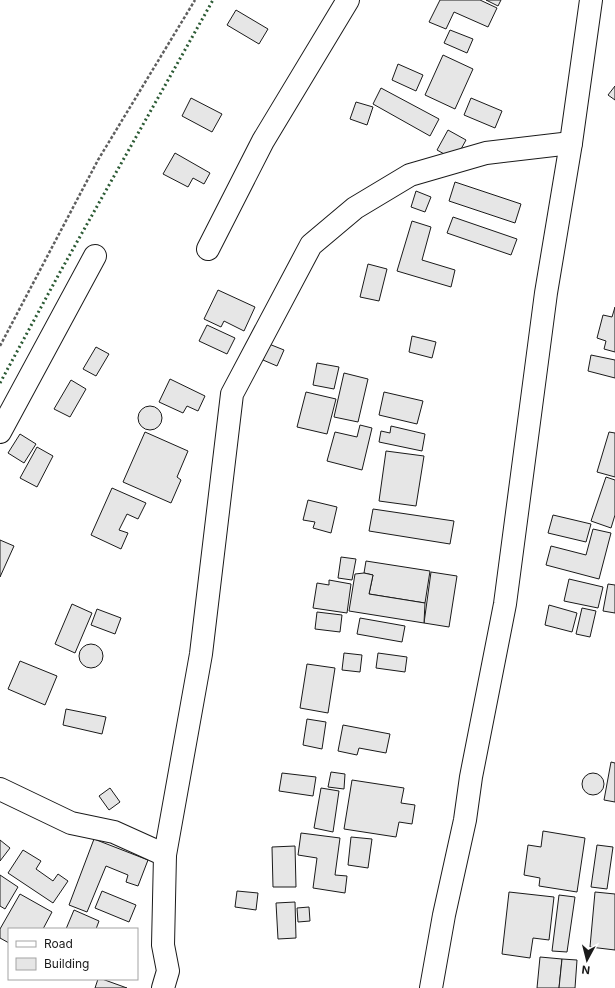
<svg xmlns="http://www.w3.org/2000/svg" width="615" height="988" viewBox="0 0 615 988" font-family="Inter,sans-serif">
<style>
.building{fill:#e6e6e6;stroke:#1a1a1a}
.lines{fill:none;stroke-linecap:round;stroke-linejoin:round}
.minor-casing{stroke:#1a1a1a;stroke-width:24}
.path{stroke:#5f5f5f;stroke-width:2.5;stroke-dasharray:3 2;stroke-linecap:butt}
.minor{stroke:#fff;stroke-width:22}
.hedge{stroke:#2b5a34;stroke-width:3;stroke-dasharray:2 3;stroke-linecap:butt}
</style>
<rect width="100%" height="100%" fill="#fff"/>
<g class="building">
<polygon points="440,0 480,0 497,8 488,27 454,12 446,29 429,22"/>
<polygon points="486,0 501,0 498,6"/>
<polygon points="236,10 268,29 259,44 227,25"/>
<polygon points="450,30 473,39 467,53 444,43"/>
<polygon points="443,55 473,69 455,109 425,95"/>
<polygon points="398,64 423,75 416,91 392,80"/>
<polygon points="615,86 615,100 608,95"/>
<polygon points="381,88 439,119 430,136 373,104"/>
<polygon points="191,98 222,114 212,132 182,116"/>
<polygon points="471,98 502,111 495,128 464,115"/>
<polygon points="356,102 373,107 367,125 350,119"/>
<polygon points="448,130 466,140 455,160 437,150"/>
<polygon points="175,153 210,173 204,184 193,178 188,187 163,174"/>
<polygon points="455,182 521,204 515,223 449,201"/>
<polygon points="416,191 431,197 425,212 411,207"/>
<polygon points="453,217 517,239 511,255 447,233"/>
<polygon points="412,221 431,227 422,260 455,270 451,287 397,271"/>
<polygon points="368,264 387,269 379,301 360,297"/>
<polygon points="218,290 255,307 244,331 224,321 221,327 204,319"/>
<polygon points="615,307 615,352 604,349 606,341 597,338 603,315 612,317"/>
<polygon points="207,325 235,338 227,354 199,341"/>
<polygon points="412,336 436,342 432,358 409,352"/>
<polygon points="269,344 284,350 277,366 263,360"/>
<polygon points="96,347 109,354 96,376 83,369"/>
<polygon points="591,355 615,360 615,378 588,371"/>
<polygon points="317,363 339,367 334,389 313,385"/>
<polygon points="344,373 368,379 358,422 334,417"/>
<polygon points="170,379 205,396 198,411 187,406 183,413 159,402"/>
<polygon points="71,380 86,389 70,417 54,409"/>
<polygon points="306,392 336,399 327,434 297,427"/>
<polygon points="384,392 423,401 417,424 379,415"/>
<circle cx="150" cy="418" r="12"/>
<polygon points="360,425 372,428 362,470 327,461 335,432 357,437"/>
<polygon points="391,426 425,434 422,451 379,442 381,431 390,433"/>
<polygon points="145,432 188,451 177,477 181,480 171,503 123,482"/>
<polygon points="609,432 615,433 615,477 597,472"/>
<polygon points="20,434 36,444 24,463 8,453"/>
<polygon points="37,447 53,456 37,487 20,478"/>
<polygon points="386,451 424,456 416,506 379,501"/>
<polygon points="606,477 615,480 615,515 611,528 591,521"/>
<polygon points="112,488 146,503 138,519 127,514 119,530 128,533 121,549 91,535"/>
<polygon points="308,500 337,507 331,533 313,528 315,522 303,520"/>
<polygon points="373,509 454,521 450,544 369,531"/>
<polygon points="553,515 591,524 586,542 548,533"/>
<polygon points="593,529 611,533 599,579 546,565 551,546 586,555"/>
<polygon points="0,540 14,546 0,577"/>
<polygon points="341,557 356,559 352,580 338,578"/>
<polygon points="366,561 430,571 425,603 369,594 373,575 364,573"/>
<polygon points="431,572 457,576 449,627 424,623"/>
<polygon points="364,573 373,575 369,594 425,603 424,623 349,611 355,574"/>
<polygon points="569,579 603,587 598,608 564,601"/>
<polygon points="329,580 351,584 347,613 313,608 317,583 329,585"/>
<polygon points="608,584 615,585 615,613 603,611"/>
<polygon points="72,604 92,613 75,653 55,644"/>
<polygon points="549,605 577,613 572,632 545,625"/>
<polygon points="582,608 596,611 590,637 576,634"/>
<polygon points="97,609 121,618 115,634 91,625"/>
<polygon points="317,612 342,615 340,632 315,629"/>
<polygon points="360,618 405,626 402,642 357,634"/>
<circle cx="91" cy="656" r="12"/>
<polygon points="344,653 362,655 360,672 342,670"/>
<polygon points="378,653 407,657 405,672 376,668"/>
<polygon points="20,661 57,676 45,705 8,689"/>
<polygon points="307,664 335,668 328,713 300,708"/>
<polygon points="66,709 106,717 102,734 63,725"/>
<polygon points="307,719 326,722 322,749 303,745"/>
<polygon points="343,725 390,734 386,753 359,748 357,755 338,751"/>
<polygon points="611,762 615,763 615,802 604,800"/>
<polygon points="331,772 345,774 344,789 328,787"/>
<polygon points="282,773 316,777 313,796 279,791"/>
<circle cx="593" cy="784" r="11"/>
<polygon points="352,780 404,788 401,803 415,805 412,824 399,822 396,837 344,829"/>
<polygon points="110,788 120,802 109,810 99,796"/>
<polygon points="321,788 339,791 333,832 314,828"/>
<polygon points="543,831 585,838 577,892 539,886 540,878 524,875 528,845 541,847"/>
<polygon points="301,833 340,838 335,875 347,876 345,893 313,888 317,858 298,855"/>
<polygon points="351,837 372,839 368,868 348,865"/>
<polygon points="94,839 148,860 138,886 126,882 128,875 106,866 87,912 69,905"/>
<polygon points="0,840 10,848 0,861"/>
<polygon points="597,845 613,847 607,889 591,887"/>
<polygon points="295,846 296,887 273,887 272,847"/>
<polygon points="23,850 41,861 36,869 53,881 58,874 68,881 53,903 8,873"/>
<polygon points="0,875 18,887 5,909 0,906"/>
<polygon points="102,891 136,905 129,922 95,908"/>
<polygon points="237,891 258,893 256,910 235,907"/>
<polygon points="509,892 554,897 549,940 533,938 530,958 502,954"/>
<polygon points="595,892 615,894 615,950 590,947"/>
<polygon points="20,894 52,912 43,929 9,929 9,943 0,938 0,929"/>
<polygon points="559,895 575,897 567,952 552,951"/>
<polygon points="295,902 296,938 278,939 276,903"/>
<polygon points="309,907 310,921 298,922 297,908"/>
<polygon points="74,910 99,921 96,929 66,929"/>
<polygon points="540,957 562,959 559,988 537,988"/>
<polygon points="562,959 577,960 575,988 559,988"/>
<polygon points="98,979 102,979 127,988 95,988"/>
</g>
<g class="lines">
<g class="minor-casing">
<g id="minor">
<polyline points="208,249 263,141 348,0"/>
<polyline points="0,432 95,256"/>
<polyline points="0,789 71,823 114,832 165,855"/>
<polyline points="163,988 168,971 163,945 165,855 201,654 232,394 311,245 355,208 410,175 486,153 571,143"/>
<polyline points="431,988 444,915 465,820 471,777 505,604 546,293 571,143 591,0"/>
</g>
</g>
<polyline class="path" points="0,346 98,160 195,0"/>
<use href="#minor" class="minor"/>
<polyline class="hedge" points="0,383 59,274 213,0"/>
</g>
<rect x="8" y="928" width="130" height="52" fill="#ffffff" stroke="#a3a3a3"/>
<rect x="16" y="941" width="20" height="6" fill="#ffffff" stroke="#a3a3a3"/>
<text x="44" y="948" font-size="12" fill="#1a1a1a">Road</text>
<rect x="16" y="958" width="20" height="12" fill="#e6e6e6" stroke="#a3a3a3"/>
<text x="44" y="968" font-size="12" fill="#1a1a1a">Building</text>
<g transform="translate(587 960) rotate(187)" stroke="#ffffff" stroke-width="3" paint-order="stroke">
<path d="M0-3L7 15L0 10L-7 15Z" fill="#1a1a1a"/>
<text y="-6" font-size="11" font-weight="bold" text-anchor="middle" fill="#1a1a1a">N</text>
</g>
</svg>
